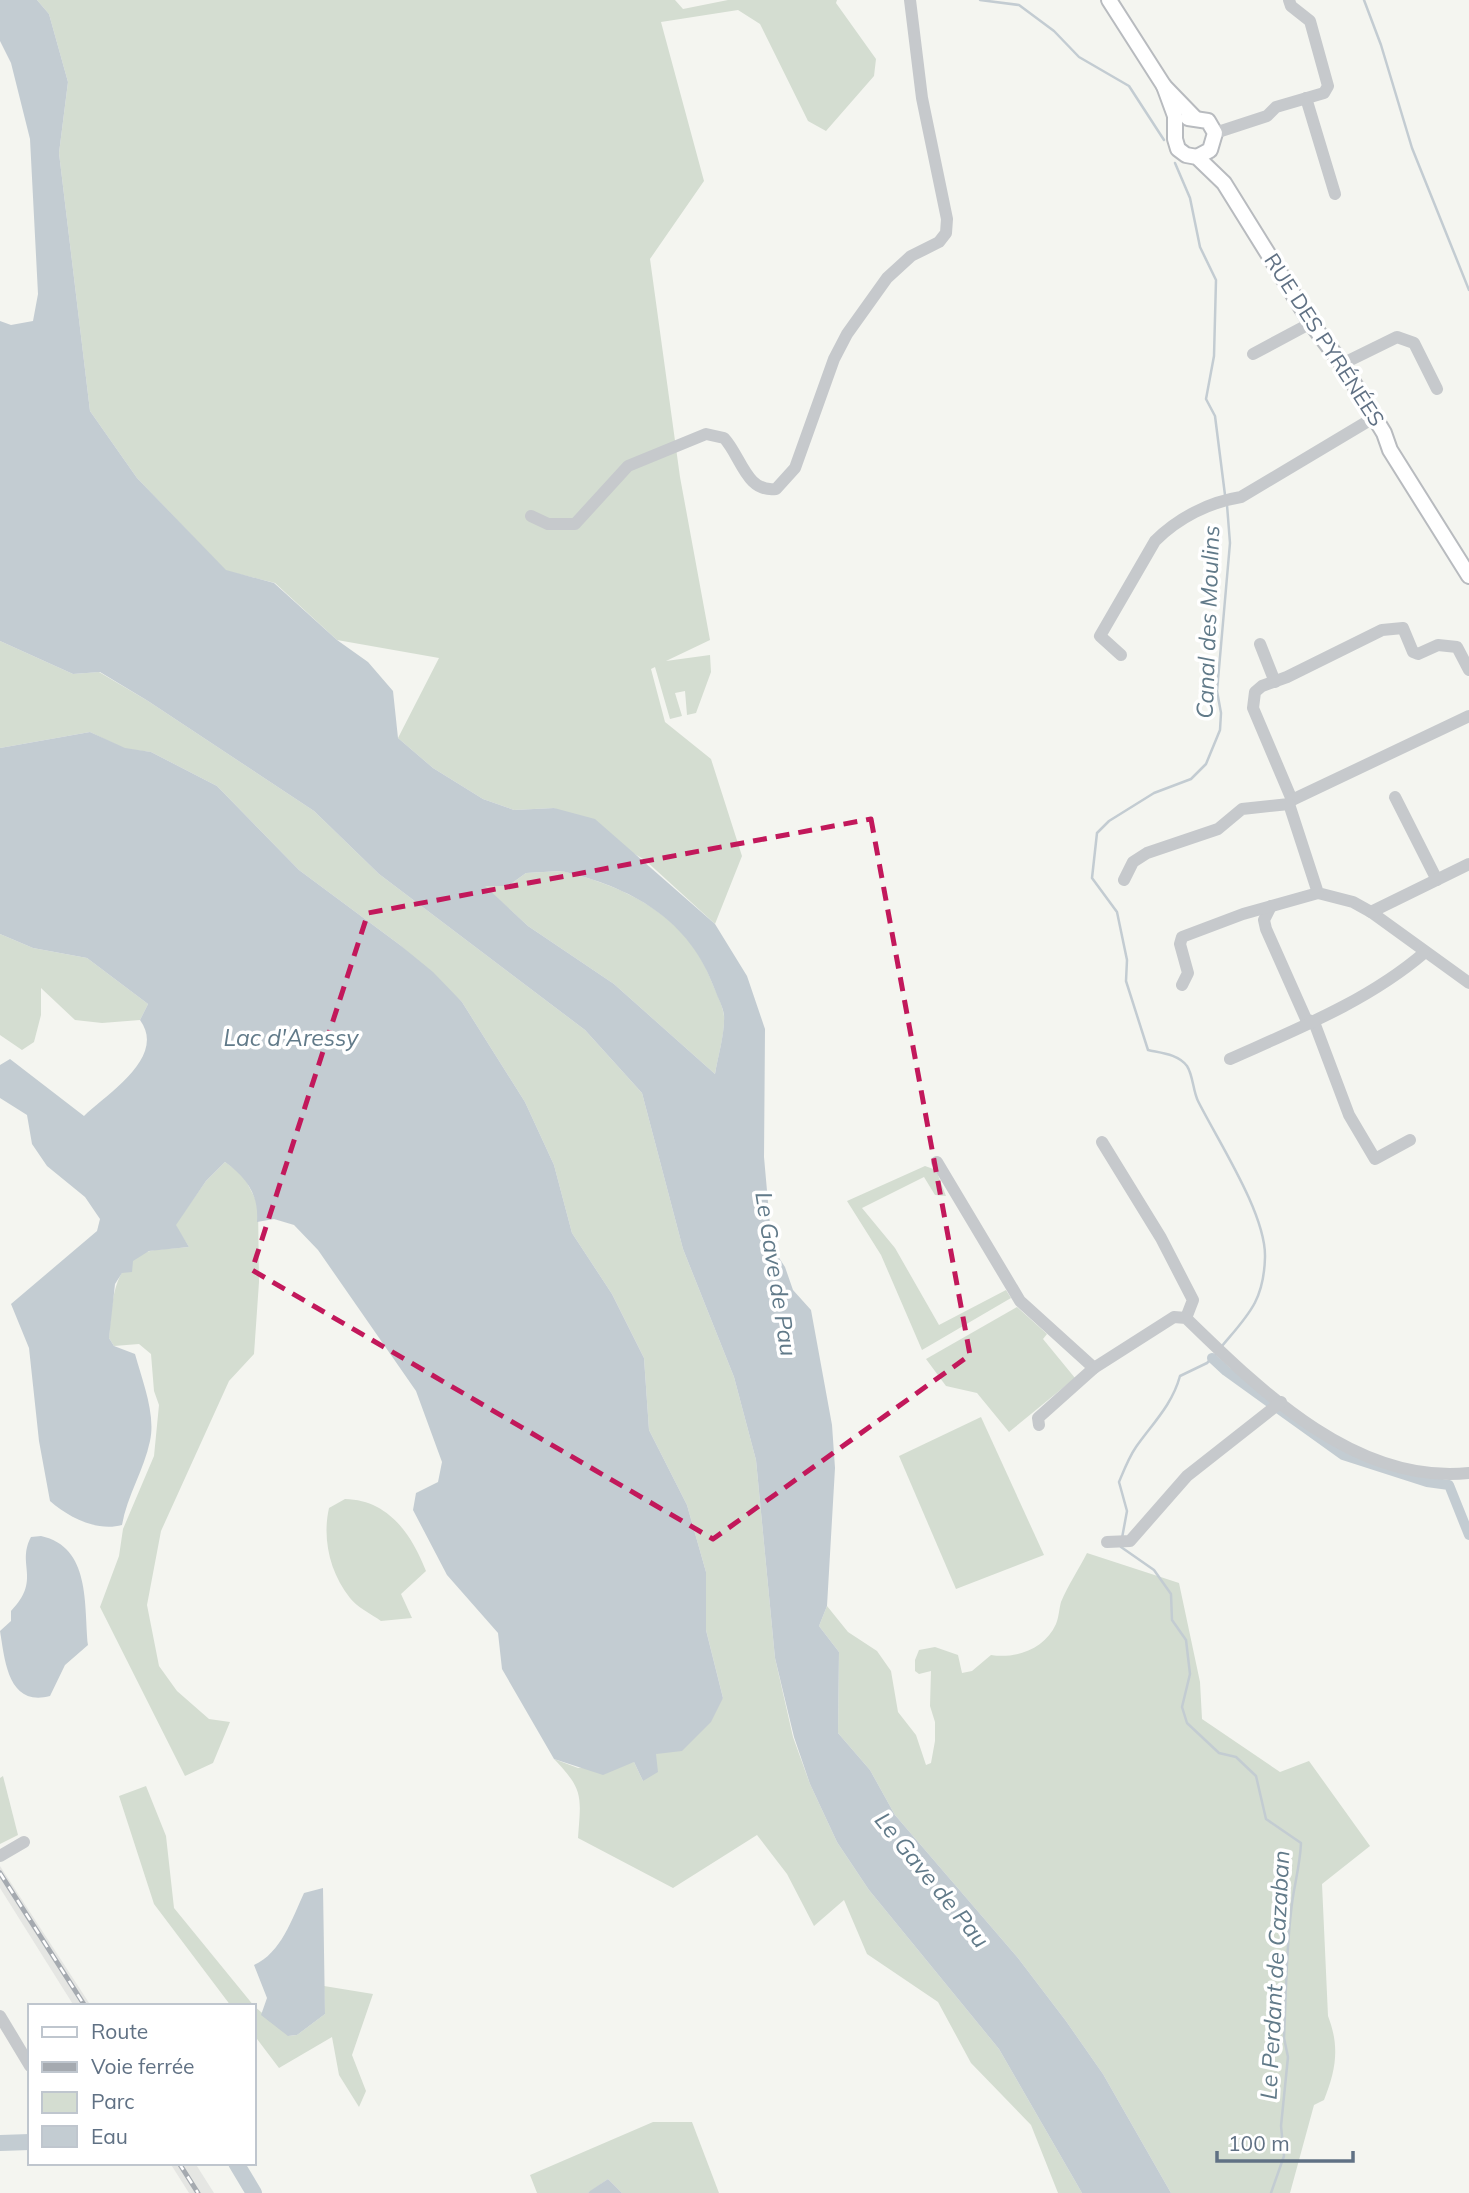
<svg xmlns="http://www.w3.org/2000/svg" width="1469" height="2193" viewBox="0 0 1469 2193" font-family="Mulish,sans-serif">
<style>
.built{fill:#e5e6e3}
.green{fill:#d4ddd1}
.water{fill:#c3ccd2;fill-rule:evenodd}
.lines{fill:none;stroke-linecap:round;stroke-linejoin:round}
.stream{stroke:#c3ccd2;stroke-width:2.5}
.canal{stroke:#c3ccd2;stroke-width:10}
.river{stroke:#c3ccd2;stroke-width:16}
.major-casing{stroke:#b8bbbf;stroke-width:18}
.minor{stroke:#c6c9cc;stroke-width:12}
.major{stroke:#fff;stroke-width:14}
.rail-casing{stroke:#a5aab0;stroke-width:5}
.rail{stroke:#fff;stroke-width:2.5;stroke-dasharray:8;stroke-linecap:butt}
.marked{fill:none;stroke:#c2185b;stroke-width:5;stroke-dasharray:14 9;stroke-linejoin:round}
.labels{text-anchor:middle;stroke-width:7;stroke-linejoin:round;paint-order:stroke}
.street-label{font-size:21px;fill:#607184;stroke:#fff}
.water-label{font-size:23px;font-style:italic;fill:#617a89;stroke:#fff}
</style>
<rect width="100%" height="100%" fill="#f4f5f0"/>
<g class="built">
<polygon points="0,1866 91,2006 74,2006 0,1888"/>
<polygon points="170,2163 195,2163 214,2193 189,2193"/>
</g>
<g class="green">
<polygon points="37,0 675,0 683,9 728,0 837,0 836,3 876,59 874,76 826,131 808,121 760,24 738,10 661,22 704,181 650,259 680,477 710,640 666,661 710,655 711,672 696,713 687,715 685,691 675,693 682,716 670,719 655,667 651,669 665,722 711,759 742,856 715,924 645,860 554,808 514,810 483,799 433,768 398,738 439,658 337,640 275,583 226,571 137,478 90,411 59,153 68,82 49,14"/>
<path d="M0 641 73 674 99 672 148 701 314 811 379 874 585 1030 642 1093 683 1249 734 1377 756 1460 775 1658 793 1737 810 1784 837 1842 869 1890 999 2049 1082 2193H1058L1031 2125 971 2063 938 2002 867 1954 844 1900 814 1926 787 1874 757 1835 673 1888 578 1838C581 1796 584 1790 554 1759L578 1768 634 1762 643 1781 656 1754 723 1698 706 1630V1572L687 1505 649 1430 644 1358 612 1294 572 1233 554 1165 525 1102 462 1002 400 945 299 870 217 786 151 752 125 749 90 732 0 748Z"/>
<path d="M562 871C628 887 689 917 713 985 717 994 723 1006 724 1016 725 1034 718 1056 715 1074L614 984 528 926 484 886H508L526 873Z"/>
<polygon points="0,934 33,948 87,958 148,1004 140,1020 102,1023 75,1020 41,988 41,1015 34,1042 22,1050 0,1035"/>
<path d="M225 1162 243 1175 258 1204 259 1282 254 1354 229 1381 161 1531 147 1605 159 1666 177 1691 209 1719 230 1722 213 1763 185 1776 100 1607 119 1556 123 1529 154 1456 159 1405 154 1391 151 1354 139 1344 114 1346 109 1338C112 1307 111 1261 150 1251 162 1248 176 1249 189 1247L175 1225 206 1181Z"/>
<polygon points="925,1166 936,1170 946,1196 935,1195 924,1177 862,1208 895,1248 939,1325 1006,1290 1011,1298 922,1350 881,1255 847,1201"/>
<polygon points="1017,1307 1047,1334 1043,1339 1075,1378 1009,1432 977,1393 946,1386 926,1359"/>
<polygon points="981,1417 1044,1555 956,1589 899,1456"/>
<path d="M345 1499C388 1500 411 1533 426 1571L401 1594 412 1618 381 1621C371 1614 357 1607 350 1598 330 1573 322 1539 329 1508Z"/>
<path d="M1087 1553 1179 1583 1200 1682 1202 1719 1280 1772 1309 1761 1370 1846 1322 1884 1328 2016C1340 2047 1336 2070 1324 2100L1314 2105 1290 2193H1171L1103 2074 1066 2021 1018 1958 895 1815 870 1770 838 1733 839 1652 819 1626 827 1606 848 1632 877 1651 891 1671 898 1712 916 1735 926 1765 931 1763 935 1741V1722L930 1706 931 1671 919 1674 915 1671V1660L919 1650 935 1647 958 1655 962 1673 972 1671 991 1655C1016 1659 1045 1649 1056 1624 1059 1617 1059 1609 1061 1602 1068 1585 1079 1569 1087 1553Z"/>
<polygon points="3,1776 18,1835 0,1844 0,1778"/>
<polygon points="146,1786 166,1836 174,1908 254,2006 231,2006 154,1904 119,1796"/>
<polygon points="324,1986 373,1994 352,2055 366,2091 359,2107 339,2075 332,2037 279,2068 254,2035 254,2006 289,2036 297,2035 325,2014"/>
<polygon points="653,2122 692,2122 719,2193 622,2193 608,2179 588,2193 537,2193 530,2175"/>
</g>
<g class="water">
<path d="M0 0H37L49 14 68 82 59 153 90 411 137 478 226 570 274 583 337 640 368 662 393 691 398 738 433 768 483 799 514 810 554 808 595 819 715 924 747 976 765 1029 764 1157 772 1247 785 1267 793 1290 811 1310 832 1425 835 1468 827 1606 819 1626 839 1652 838 1733 870 1770 895 1815 1018 1958 1066 2021 1103 2074 1171 2193H1082L999 2049 869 1890 837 1842 810 1784 794 1737 775 1658 756 1460 734 1377 683 1249 642 1093 585 1030 379 874 314 811 148 701 100 672 73 674 0 641V321L11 325 33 321 38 294 30 139 11 63 0 41ZM561 871C631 887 690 919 715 990 718 998 723 1007 724 1015 725 1033 718 1056 715 1074L614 984 528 926 485 886H508L526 873Z"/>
<path d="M90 732 125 748 151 752 217 786 299 870 400 945 433 972 462 1002 525 1102 554 1165 572 1233 612 1294 644 1358 649 1430 687 1505 706 1572V1630L723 1698 711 1722 682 1751 656 1754 658 1772 643 1781 634 1762 603 1775 554 1759 502 1669 498 1633 447 1575 413 1510 416 1493 438 1482 442 1462 416 1391 318 1250 294 1225 274 1219 257 1222C259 1195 247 1178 225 1162L206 1181 176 1225 189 1247 149 1251 133 1261 132 1272 122 1273 115 1284 109 1338 114 1346 135 1354C142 1380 156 1414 150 1441 144 1470 127 1496 122 1525 97 1532 68 1517 50 1501L39 1441 29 1348 11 1304 97 1231 100 1219 85 1197 47 1166 32 1144 27 1115 0 1098V1065L10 1059 84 1116C108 1093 167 1057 140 1020L148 1004 87 958 33 948 0 934V748Z"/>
<path d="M41 1536C91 1547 84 1605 88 1645L65 1665 50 1696C8 1707 5 1661 0 1631L11 1621V1611C42 1579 16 1565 31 1537Z"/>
<path d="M323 1888 325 2014 297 2035 288 2036 261 2015 267 1998 254 1965C281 1953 292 1919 304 1893Z"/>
<polygon points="608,2179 622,2193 588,2193 590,2191"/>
</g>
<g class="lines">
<g class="stream">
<polyline points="980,0 1019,5 1054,31 1079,57 1129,86 1164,140"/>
<polyline points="1364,0 1381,45 1412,148 1469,290"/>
<polyline points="1175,163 1190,198 1200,247 1216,280 1214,356 1206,399 1215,416 1225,495"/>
<path d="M1222 1346C1248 1315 1264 1301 1265 1257 1266 1214 1218 1141 1198 1101 1193 1091 1193 1075 1187 1066 1178 1054 1161 1053 1148 1050L1126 981 1127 960 1117 912 1092 878 1097 833 1109 821 1154 793 1191 779 1206 764 1220 730 1221 713 1217 691 1230 543 1227 505"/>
<path d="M1122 1538 1127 1511 1119 1482C1124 1470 1129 1457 1136 1447 1153 1423 1172 1405 1180 1376L1207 1363 1216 1354"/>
<path d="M1121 1547 1154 1570 1171 1594 1172 1620 1186 1640 1190 1674 1182 1707 1187 1723 1219 1753 1236 1757 1256 1776 1266 1819 1301 1843C1300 1868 1293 1888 1291 1912 1286 1954 1286 1996 1284 2038L1288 2057 1281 2126 1284 2156 1271 2193"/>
</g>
<polyline class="canal" points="1212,1358 1226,1371 1343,1455 1427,1482 1449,1485 1469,1535"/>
<g class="river">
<polyline points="0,2143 30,2142"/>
<polyline points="236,2163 254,2193"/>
</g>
<g class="major-casing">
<g id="major">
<polyline points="1109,0 1164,86 1194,117"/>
<polyline points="1164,86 1175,116 1175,139 1178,149 1186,155 1197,157 1224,183 1311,323 1342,364 1384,433 1390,450 1469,576"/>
<polyline points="1188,118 1208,121 1215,133 1210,150 1197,157"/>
</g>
</g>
<g class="minor">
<polyline points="1306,98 1335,194"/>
<polyline points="1215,133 1267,116 1276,107 1324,93 1328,86 1310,21 1291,6 1289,0"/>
<polyline points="1253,354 1311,323"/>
<polyline points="1342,364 1397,337 1414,343 1437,389"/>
<path d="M531 516 548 524H575L628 466 706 434 724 438C741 456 746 493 776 489L795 468 834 359 847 334 887 278 911 256 939 242 946 233 947 219 922 98 910 0"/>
<polyline points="1260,644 1275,682"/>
<path d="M1121 655 1100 636 1155 541C1178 518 1209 502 1241 497L1375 417"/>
<polyline points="1395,797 1437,880"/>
<polyline points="1292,800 1253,708 1255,692 1262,686 1287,677 1382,630 1403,628 1413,652 1418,654 1438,645 1457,647 1469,670"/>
<polyline points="1289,804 1292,800 1469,716"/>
<polyline points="1124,880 1133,862 1147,853 1218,829 1242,809 1289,804 1318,893 1353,902 1371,912 1469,983"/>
<polyline points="1271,906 1264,920 1266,929 1306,1019 1314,1022 1349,1115 1375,1159 1410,1140"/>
<polyline points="1371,912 1469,864"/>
<polyline points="1182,985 1188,973 1180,944 1182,937 1243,914 1318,893"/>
<path d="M1230 1059C1297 1029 1368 1001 1424 953"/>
<polyline points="1102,1142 1161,1238 1193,1300 1186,1318"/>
<polyline points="937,1162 1020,1301 1094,1368"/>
<path d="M1039 1425 1038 1418 1094 1368 1174 1317 1186 1318C1261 1391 1356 1485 1469 1473"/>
<polyline points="1107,1542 1130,1541 1187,1476 1281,1402"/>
<polyline points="0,1856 24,1842"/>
<polyline points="0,2016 30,2066"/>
</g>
<use href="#major" class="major"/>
<g class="rail-casing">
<g id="rail">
<polyline points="0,1873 85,2006"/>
<polyline points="179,2163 198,2193"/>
</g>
</g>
<use href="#rail" class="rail"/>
</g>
<path class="marked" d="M871 819 970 1355 713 1539 252 1270 368 913Z"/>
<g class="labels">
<g class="street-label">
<text transform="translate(1324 340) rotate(57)" y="7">RUE DES PYRÉNÉES</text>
</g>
<g class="water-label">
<text transform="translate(1208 622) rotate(-88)" y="8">Canal des Moulins</text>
<text x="291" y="1046">Lac d'Aressy</text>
<text transform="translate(776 1274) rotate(81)" y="8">Le Gave de Pau</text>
<text transform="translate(932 1880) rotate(51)" y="8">Le Gave de Pau</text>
<text transform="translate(1275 1975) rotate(-87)" y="8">Le Perdant de Cazaban</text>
</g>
</g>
<rect x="28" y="2004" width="228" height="161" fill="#ffffff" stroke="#bfc6ce" stroke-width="2"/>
<rect x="42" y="2027" width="35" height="10" fill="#ffffff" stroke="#bfc6ce" stroke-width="2"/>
<text x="91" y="2039" font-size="21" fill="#607184">Route</text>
<rect x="42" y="2062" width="35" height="10" fill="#a5aab0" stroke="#bfc6ce" stroke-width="2"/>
<text x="91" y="2074" font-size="21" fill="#607184">Voie ferrée</text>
<rect x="42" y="2092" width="35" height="21" fill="#d4ddd1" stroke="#bfc6ce" stroke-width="2"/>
<text x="91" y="2109" font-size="21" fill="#607184">Parc</text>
<rect x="42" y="2126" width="35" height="21" fill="#c3ccd2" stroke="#bfc6ce" stroke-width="2"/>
<text x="91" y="2144" font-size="21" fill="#607184">Eau</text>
<path d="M1217 2151v10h136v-10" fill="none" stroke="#607184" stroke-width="3.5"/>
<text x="1228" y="2151" font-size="21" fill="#607184" stroke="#ffffff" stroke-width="5" paint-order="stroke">100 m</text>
</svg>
